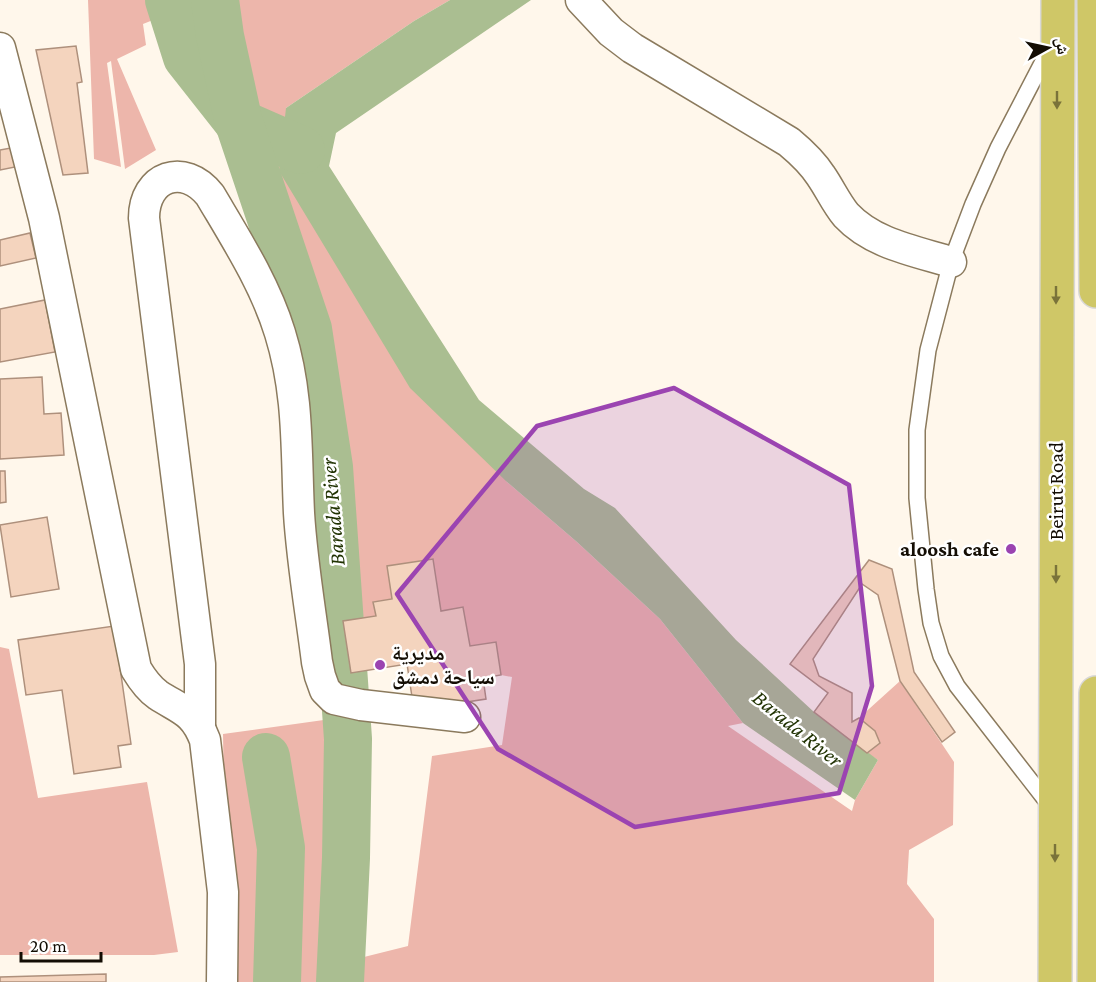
<svg xmlns="http://www.w3.org/2000/svg" width="1096" height="982" viewBox="0 0 1096 982" font-family="'Crimson Pro','Noto Naskh Arabic',serif">
<style>
.green{fill:#edb6ab}
.water{fill:#aabe91}
.lines{fill:none;stroke-linecap:round;stroke-linejoin:round}
.river{stroke:#aabe91;stroke-width:48}
.building{fill:#f4d4be;stroke:#ae907c;stroke-width:1.5}
.service-casing{stroke:#8b7a5d;stroke-width:18}
.minor-casing{stroke:#8b7a5d;stroke-width:33}
.primary-casing{stroke:#d9d8d7;stroke-width:36}
.service{stroke:#fff;stroke-width:15}
.minor{stroke:#fff;stroke-width:30}
.primary{stroke:#cfc767;stroke-width:33}
.oneway{fill:#7a733a}
.marked{fill:#9b44b1;fill-opacity:0.2;stroke:#9b44b1;stroke-width:4.5;stroke-linejoin:round}
.poi-dot{fill:#9b44b1;stroke:#fff;stroke-width:2}
.labels{text-anchor:middle;stroke-width:5;stroke-linejoin:round;paint-order:stroke}
.street-label{font-size:21px;fill:#130d04;stroke:#fff}
.poi-label{font-size:21px;font-weight:bold;fill:#130d04;stroke:#fff;text-anchor:end}
.water-label{font-size:22px;font-style:italic;fill:#1f3100;stroke:#fff}
</style>
<rect width="100%" height="100%" fill="#fff7eb"/>
<g class="green">
<polygon points="88,0 160,0 161,7 158,18 143,24 146,45 117,59 156,150 125,169 111,61 107,63 121,167 94,159"/>
<polygon points="228,0 450,0 414,21 286,108 507,482 577,542 660,619 743,723 728,726 852,811 855,800 878,760 867,753 880,743 875,731 859,718 900,681 954,762 953,825 909,850 907,884 934,919 934,982 360,982 364,957 408,946 432,756 502,745 512,677 501,675 496,642 470,646 463,608 441,611 432,559 387,566 392,599 373,602 376,616 343,621 342,489 325,323 266,173"/>
<polygon points="0,647 9,649 38,798 147,782 178,952 154,955 0,955"/>
<polygon points="338,718 330,982 227,982 223,734"/>
</g>
<polygon class="water" points="450,0 531,0 336,133 329,166 479,400 584,489 615,508 736,640 814,712 878,760 855,800 743,723 660,619 577,542 507,482 410,388 279,171 286,108 414,21"/>
<g class="lines">
<g class="river">
<polyline points="169,0 187,57 239,123 301,150"/>
<polyline points="215,0 220,36 239,123 308,329 329,467 348,739 346,858 340,982"/>
<polyline points="266,757 281,848 277,982"/>
</g>
</g>
<g class="building">
<polygon points="76,46 82,82 77,83 88,173 63,175 36,50"/>
<polygon points="16,147 20,166 0,170 0,150"/>
<polygon points="30,233 36,258 0,266 0,240"/>
<polygon points="45,300 55,352 0,362 0,309"/>
<polygon points="42,377 44,414 61,413 64,455 0,459 0,379"/>
<polygon points="0,471 5,471 6,502 0,503"/>
<polygon points="47,517 59,589 11,597 0,525"/>
<polygon points="433,559 441,611 463,607 470,646 496,642 501,675 483,678 486,699 414,710 407,664 351,673 343,621 376,616 373,602 392,599 387,566"/>
<polygon points="869,560 892,569 914,672 955,732 942,742 900,681 878,595 862,584 813,659 819,676 852,693 852,722 859,718 875,731 880,743 867,753 814,712 828,693 790,664"/>
<polygon points="114,626 131,744 118,746 121,767 74,774 62,690 26,695 18,640"/>
<polygon points="106,974 106,982 0,982 0,977"/>
</g>
<g class="lines">
<g class="service-casing">
<polyline id="service" points="1051,46 998,148 973,204 951,262 928,350 917,430 917,498 926,589 931,623 941,656 957,686 1051,807"/>
</g>
<g class="minor-casing">
<g id="minor">
<path d="M581 0 611 32 632 48 789 142C801 152 812 162 821 176 830 189 836 203 846 215 873 244 915 251 951 262"/>
<path d="M0 48 44 218 136 669C142 679 148 688 158 695 181 710 194 711 205 740L223 892 222 982"/>
<path d="M200 727V664L144 218C144 176 184 162 210 195 236 239 265 284 280 333 299 394 296 450 299 513 302 563 311 613 317 662L320 676 325 690 334 699 361 705 465 717"/>
</g>
</g>
<g class="primary-casing">
<g id="primary">
<polyline points="1094,0 1096,291"/>
<polyline points="1055,982 1058,0"/>
<polyline points="1094,982 1096,693"/>
</g>
</g>
<use href="#service" class="service"/>
<use href="#minor" class="minor"/>
<use href="#primary" class="primary"/>
</g>
<defs><path id="oneway-solid" d="M-6-.8H1V-3.2L6.5 0L1 3.2V.8H-6Z" transform="scale(1.5)"/></defs>
<g class="oneway">
<use href="#oneway-solid" transform="translate(1057 100) rotate(90)"/>
<use href="#oneway-solid" transform="translate(1056 295) rotate(90)"/>
<use href="#oneway-solid" transform="translate(1056 574) rotate(90)"/>
<use href="#oneway-solid" transform="translate(1055 853) rotate(90)"/>
</g>
<path class="marked" d="M674 388 849 485 872 686 839 793 635 827 498 749 397 594 537 426Z"/>
<g class="poi-dot">
<circle cx="1011" cy="549" r="6"/>
<circle cx="380" cy="665" r="6"/>
</g>
<g class="labels">
<g class="street-label">
<text transform="translate(1056 491) rotate(-90)" y="7">Beirut Road</text>
</g>
<g class="poi-label">
<text x="999" y="556">aloosh cafe</text>
<text x="392" y="660" text-anchor="start">مديرية<tspan x="392" dy="24">سياحة دمشق</tspan></text>
</g>
<g class="water-label">
<text transform="translate(332 512) rotate(-95)" y="8">Barada River</text>
<text transform="translate(798 728) rotate(39)" y="8">Barada River</text>
</g>
</g>
<g transform="translate(1048 48) rotate(82)" stroke="#ffffff" stroke-width="4.5" paint-order="stroke">
<path d="M0-4.5L10 22L0 15L-10 22Z" fill="#130d04"/>
<text y="-9" font-size="16" font-weight="bold" text-anchor="middle" fill="#130d04">ش</text>
</g>
<path d="M21 952v9h80v-9" fill="none" stroke="#130d04" stroke-width="3"/>
<text x="30" y="952" font-size="18" fill="#130d04" stroke="#ffffff" stroke-width="4.5" paint-order="stroke">20 m</text>
</svg>
